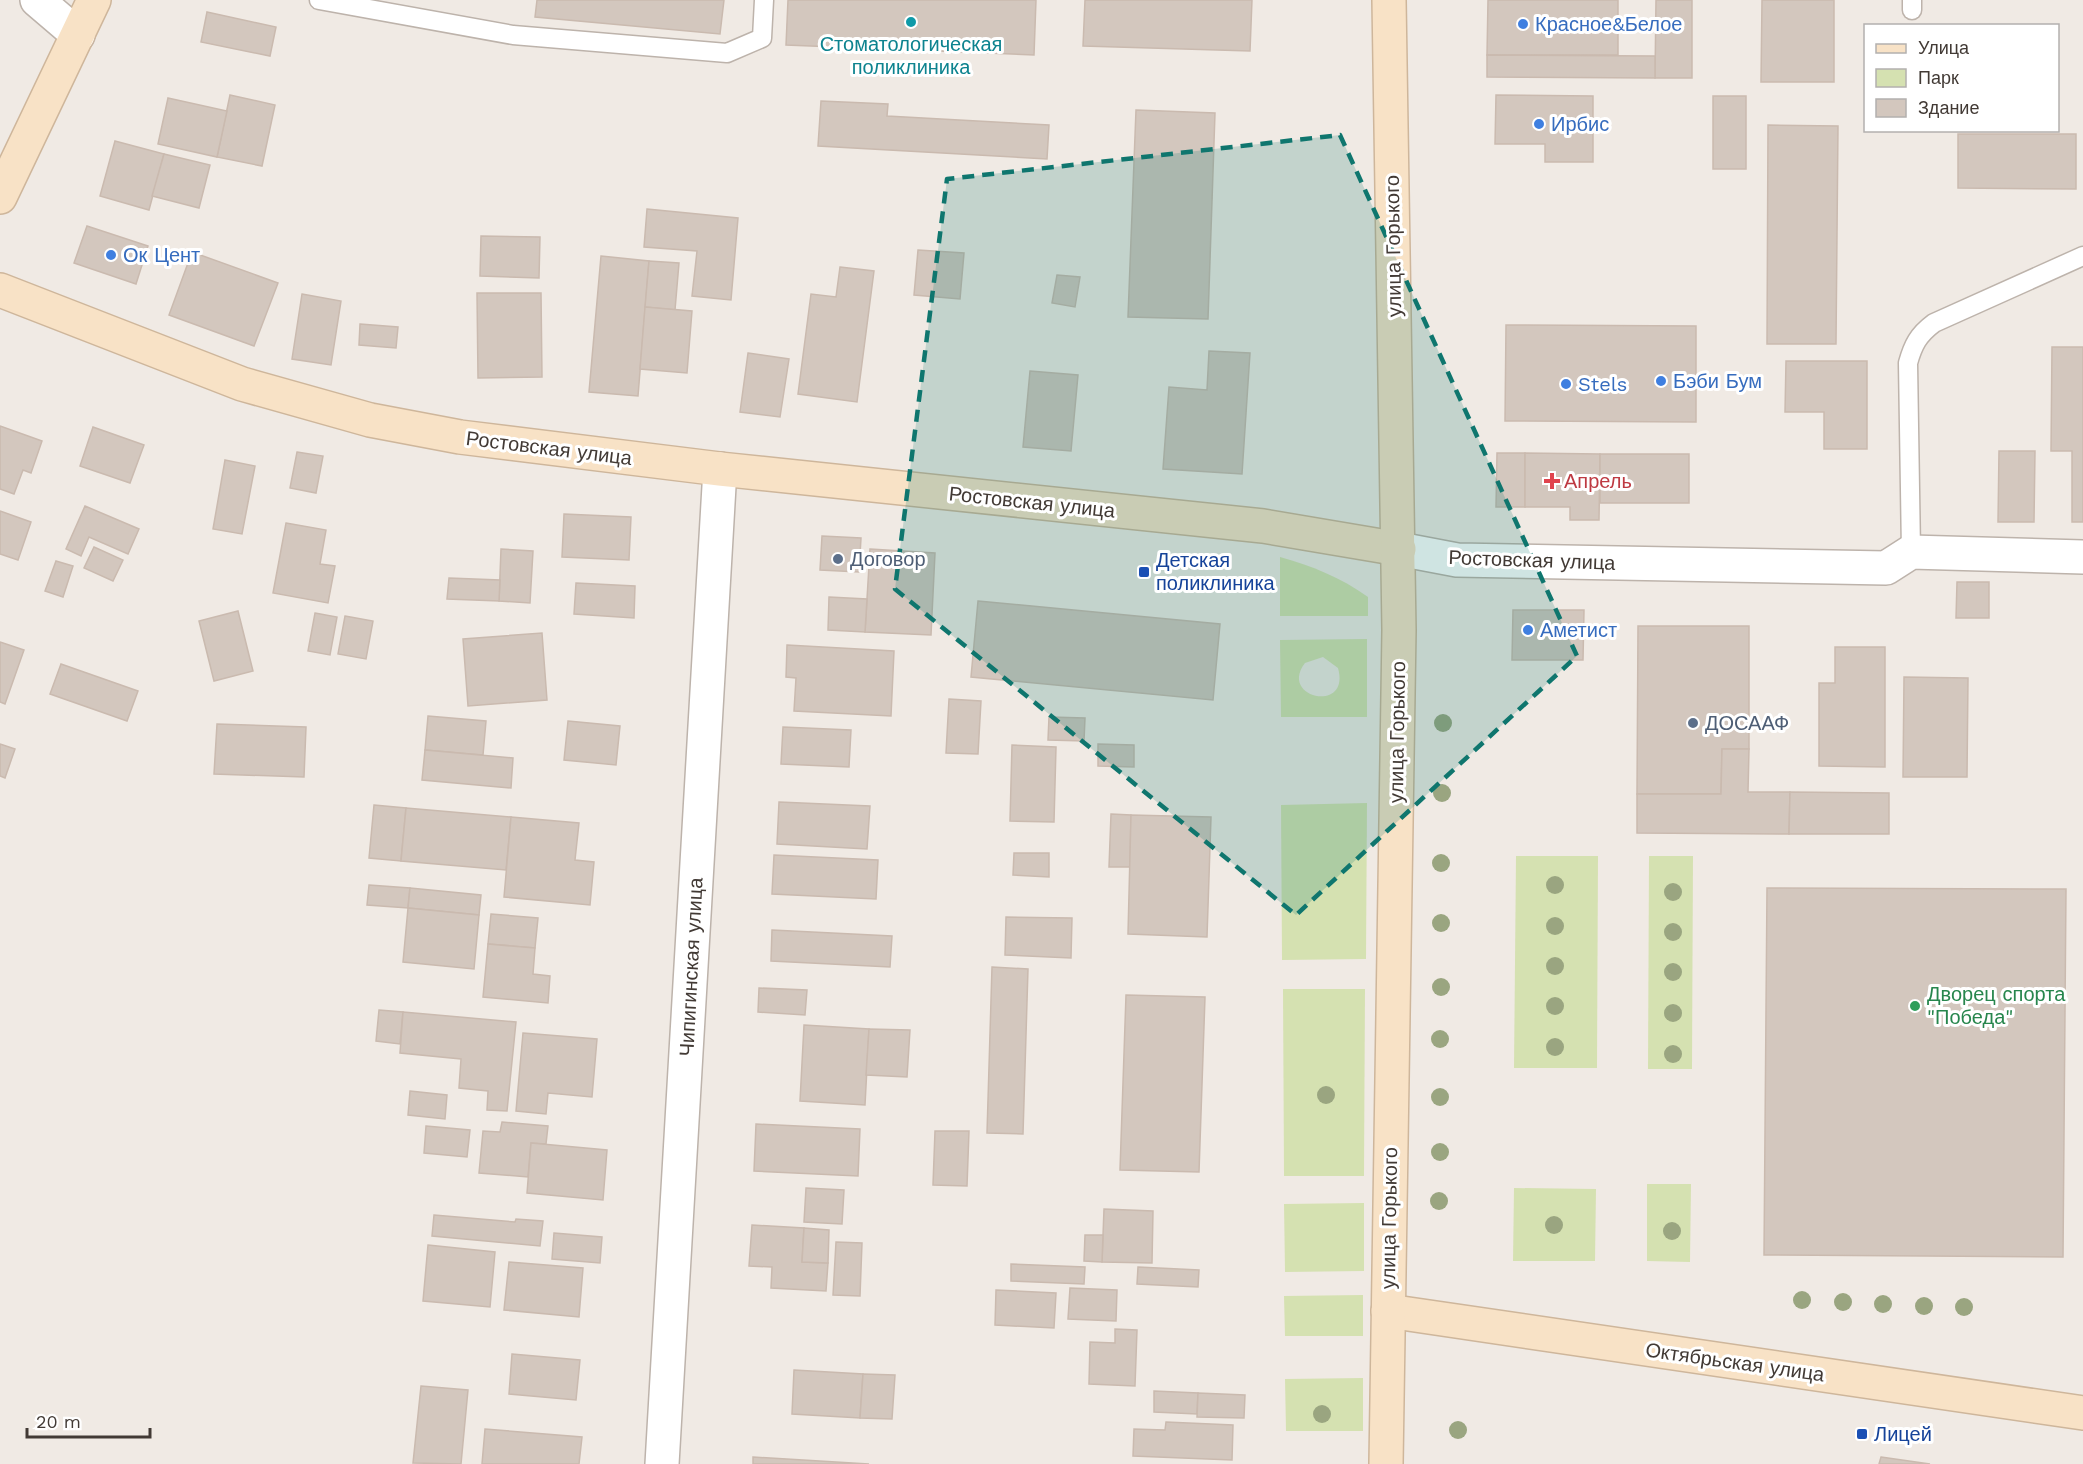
<svg xmlns="http://www.w3.org/2000/svg" width="2083" height="1464" viewBox="0 0 2083 1464" font-family="'Work Sans',sans-serif">
<style>
.green{fill:#d5e1b1;fill-rule:evenodd}
.building{fill:#d3c7be;stroke:#cabaaf;stroke-width:1.5}
.lines{fill:none;stroke-linecap:round;stroke-linejoin:round}
.lane-casing{stroke:#bdb3ab;stroke-width:21}
.street-casing{stroke:#bdb3ab;stroke-width:36}
.secondary-casing{stroke:#ceb69b;stroke-width:36}
.lane{stroke:#fff;stroke-width:18}
.street{stroke:#fff;stroke-width:33}
.secondary{stroke:#f8e2c6;stroke-width:33}
.tree{fill:#9aa580}
.marked{fill:#0f766e;fill-opacity:0.2;stroke:#0f766e;stroke-width:4.5;stroke-dasharray:12 8;stroke-linejoin:round}
.culture-dot{fill:#0f9aa8;stroke:#fff;stroke-width:2}
.shop-dot{fill:#3f7fe0;stroke:#fff;stroke-width:2}
.health-dot{fill:#e0444e;stroke:#fff;stroke-width:2}
.service-dot{fill:#5c6f8a;stroke:#fff;stroke-width:2}
.transit-dot{fill:#1a4fb4;stroke:#fff;stroke-width:2}
.leisure-dot{fill:#2e9e5b;stroke:#fff;stroke-width:2}
.labels{text-anchor:middle;stroke-width:6;stroke-linejoin:round;paint-order:stroke}
.shop-label{font-size:20px;fill:#366cbe;stroke:#fff;text-anchor:start}
.culture-label{font-size:20px;fill:#0d838f;stroke:#fff}
.street-label{font-size:20px;fill:#423a35;stroke:#fff}
.health-label{font-size:20px;fill:#be3a42;stroke:#fff;text-anchor:start}
.service-label{font-size:20px;fill:#4e5e75;stroke:#fff;text-anchor:start}
.transit-label{font-size:20px;fill:#164399;stroke:#fff;text-anchor:start}
.leisure-label{font-size:20px;fill:#27864d;stroke:#fff;text-anchor:start}
</style>
<rect width="100%" height="100%" fill="#f0eae4"/>
<g class="green">
<path d="M1280 557C1312 566 1340 577 1368 597V616H1280Z"/>
<path d="M1367 639V717H1281L1280 640ZM1323 657 1338 668C1351 714 1278 698 1305 663Z"/>
<polygon points="1367,803 1366,959 1282,960 1281,805"/>
<polygon points="1516,856 1598,856 1597,1068 1514,1068"/>
<polygon points="1649,856 1693,856 1692,1069 1648,1069"/>
<polygon points="1283,989 1365,989 1364,1176 1284,1176"/>
<polygon points="1647,1184 1691,1184 1690,1262 1647,1261"/>
<polygon points="1514,1188 1596,1189 1595,1261 1513,1261"/>
<polygon points="1364,1203 1364,1271 1285,1272 1284,1204"/>
<polygon points="1363,1295 1363,1336 1285,1336 1284,1296"/>
<polygon points="1363,1378 1363,1431 1286,1431 1285,1379"/>
</g>
<g class="building">
<polygon points="537,0 724,0 720,34 535,17"/>
<polygon points="788,0 1036,0 1034,55 786,45"/>
<polygon points="1085,0 1252,0 1250,51 1083,46"/>
<polygon points="1488,0 1618,0 1618,55 1487,55"/>
<polygon points="1656,0 1692,0 1692,78 1655,78"/>
<polygon points="1762,0 1834,0 1834,82 1761,82"/>
<polygon points="207,12 276,27 270,56 201,42"/>
<polygon points="1487,55 1655,56 1655,78 1487,77"/>
<polygon points="230,95 275,105 262,166 217,157"/>
<polygon points="1496,95 1593,96 1593,162 1545,162 1545,144 1495,144"/>
<rect x="1713" y="96" width="33" height="73"/>
<polygon points="168,98 227,111 217,157 158,144"/>
<polygon points="821,101 888,104 887,116 1049,125 1047,159 818,146"/>
<polygon points="1136,110 1215,113 1208,319 1128,317"/>
<polygon points="1768,125 1838,126 1836,344 1767,344"/>
<polygon points="1958,134 2076,134 2076,189 1958,188"/>
<polygon points="115,141 164,154 149,210 100,196"/>
<polygon points="164,154 210,165 199,208 152,196"/>
<polygon points="647,209 738,218 731,300 692,296 697,251 644,247"/>
<polygon points="87,226 148,246 136,284 74,263"/>
<polygon points="481,236 540,237 539,278 480,276"/>
<polygon points="918,250 964,253 960,299 914,295"/>
<polygon points="192,252 278,283 254,346 169,315"/>
<polygon points="601,256 649,261 638,396 589,392"/>
<polygon points="649,261 679,263 675,310 645,307"/>
<polygon points="840,267 874,271 857,402 798,394 811,294 836,297"/>
<polygon points="1057,275 1080,277 1075,307 1052,303"/>
<polygon points="477,293 541,293 542,377 478,378"/>
<polygon points="302,294 341,301 331,365 292,359"/>
<polygon points="645,307 692,311 687,373 640,369"/>
<polygon points="360,324 398,327 396,348 359,345"/>
<polygon points="1506,325 1696,326 1696,422 1505,421"/>
<polygon points="2052,347 2083,347 2083,522 2072,522 2072,451 2051,451"/>
<polygon points="1209,351 1250,353 1242,474 1163,469 1169,387 1207,390"/>
<polygon points="748,353 789,359 780,417 740,412"/>
<polygon points="1786,361 1867,361 1867,449 1824,449 1824,412 1785,412"/>
<polygon points="1030,371 1078,375 1071,451 1023,447"/>
<polygon points="0,426 42,441 31,473 23,470 14,494 0,489"/>
<polygon points="93,427 144,445 130,483 80,466"/>
<polygon points="1999,451 2035,451 2034,522 1998,522"/>
<polygon points="297,452 323,456 316,493 290,488"/>
<polygon points="1497,453 1525,453 1525,507 1496,507"/>
<polygon points="1525,453 1600,454 1599,520 1570,520 1570,507 1525,507"/>
<rect x="1600" y="454" width="89" height="49"/>
<polygon points="225,460 255,466 242,534 213,529"/>
<polygon points="85,506 139,529 128,554 89,537 81,556 66,549"/>
<polygon points="0,511 31,522 18,560 0,554"/>
<polygon points="564,514 631,517 629,560 562,557"/>
<polygon points="286,523 326,530 320,564 335,566 328,603 273,593"/>
<polygon points="822,536 861,538 859,572 820,570"/>
<polygon points="94,547 123,560 113,581 84,568"/>
<polygon points="501,549 533,551 530,603 499,601"/>
<polygon points="870,549 935,553 931,635 865,632"/>
<polygon points="56,561 73,566 63,597 45,591"/>
<polygon points="449,578 500,580 499,601 447,599"/>
<polygon points="1957,582 1989,582 1989,618 1956,618"/>
<polygon points="576,583 635,586 634,618 574,614"/>
<polygon points="829,597 867,599 865,632 828,630"/>
<polygon points="978,601 1220,624 1213,700 971,677"/>
<polygon points="1513,610 1584,610 1583,660 1512,660"/>
<polygon points="238,611 253,671 214,681 199,621"/>
<polygon points="315,613 337,617 330,655 308,651"/>
<polygon points="345,616 373,621 366,659 338,654"/>
<polygon points="1638,626 1749,626 1749,749 1722,749 1721,794 1637,794"/>
<polygon points="542,633 547,700 468,706 463,639"/>
<polygon points="0,642 24,650 5,704 0,702"/>
<polygon points="787,645 894,651 891,716 794,711 796,678 786,677"/>
<polygon points="1835,647 1885,647 1885,767 1819,766 1819,683 1835,683"/>
<polygon points="61,664 138,691 127,721 50,694"/>
<polygon points="1904,677 1968,678 1967,777 1903,777"/>
<polygon points="949,699 981,701 978,754 946,753"/>
<polygon points="428,716 486,721 483,755 425,750"/>
<polygon points="1049,717 1085,718 1084,741 1048,740"/>
<polygon points="568,721 620,726 616,765 564,760"/>
<polygon points="217,724 306,727 304,777 214,774"/>
<polygon points="783,727 851,730 849,767 781,764"/>
<polygon points="0,744 15,749 5,778 0,776"/>
<polygon points="1098,744 1134,745 1134,767 1098,766"/>
<polygon points="1012,745 1056,747 1054,822 1010,821"/>
<polygon points="1722,749 1749,749 1748,792 1790,792 1789,834 1637,833 1637,794 1721,794"/>
<polygon points="425,750 513,758 511,788 422,780"/>
<polygon points="1790,792 1889,793 1889,834 1789,834"/>
<polygon points="779,802 870,806 867,849 777,844"/>
<polygon points="374,805 406,808 401,861 369,858"/>
<polygon points="406,808 511,817 506,870 401,861"/>
<polygon points="1111,814 1131,815 1130,867 1109,867"/>
<polygon points="1131,815 1211,817 1207,937 1128,934"/>
<polygon points="511,817 579,823 575,860 594,862 590,905 504,897"/>
<polygon points="1014,853 1049,853 1049,877 1013,875"/>
<polygon points="774,855 878,860 876,899 772,894"/>
<polygon points="369,885 410,888 408,908 367,905"/>
<polygon points="410,888 481,895 479,915 408,908"/>
<polygon points="1767,888 2066,889 2063,1257 1764,1255"/>
<polygon points="408,908 479,915 474,969 403,962"/>
<polygon points="491,914 538,918 535,948 488,944"/>
<polygon points="1006,917 1072,918 1071,958 1005,955"/>
<polygon points="772,930 892,936 890,967 771,961"/>
<polygon points="488,944 535,948 533,974 550,976 548,1003 483,997"/>
<polygon points="992,967 1028,969 1023,1134 987,1133"/>
<polygon points="759,988 807,990 805,1015 758,1012"/>
<polygon points="1126,995 1205,997 1199,1172 1120,1170"/>
<polygon points="379,1010 403,1012 400,1044 376,1041"/>
<polygon points="403,1012 516,1022 507,1111 487,1110 488,1091 459,1088 461,1059 400,1053"/>
<polygon points="804,1025 869,1029 865,1105 800,1101"/>
<polygon points="869,1029 910,1030 907,1077 866,1075"/>
<polygon points="523,1033 597,1039 592,1097 548,1093 546,1114 516,1111"/>
<polygon points="410,1091 447,1095 445,1119 408,1115"/>
<polygon points="502,1122 548,1126 546,1144 531,1143 528,1177 479,1173 483,1131 500,1132"/>
<polygon points="756,1124 860,1129 858,1176 754,1171"/>
<polygon points="426,1126 470,1130 467,1157 424,1153"/>
<polygon points="935,1131 969,1131 967,1186 933,1185"/>
<polygon points="531,1143 607,1150 603,1200 527,1193"/>
<polygon points="806,1188 844,1190 842,1224 804,1222"/>
<polygon points="1104,1209 1153,1211 1152,1263 1102,1262"/>
<polygon points="434,1215 515,1222 516,1219 543,1221 540,1246 432,1236"/>
<polygon points="752,1225 804,1228 802,1262 828,1263 826,1291 771,1288 772,1267 749,1266"/>
<polygon points="804,1228 829,1230 828,1263 802,1262"/>
<polygon points="554,1233 602,1237 600,1263 552,1259"/>
<polygon points="1085,1235 1103,1235 1102,1262 1084,1261"/>
<polygon points="836,1242 862,1243 860,1296 833,1295"/>
<polygon points="428,1245 495,1252 490,1307 423,1301"/>
<polygon points="509,1262 583,1268 579,1317 504,1310"/>
<polygon points="1011,1264 1085,1267 1084,1284 1011,1281"/>
<polygon points="1138,1267 1199,1270 1198,1287 1137,1284"/>
<polygon points="1070,1288 1117,1290 1116,1321 1068,1319"/>
<polygon points="996,1290 1056,1293 1054,1328 995,1325"/>
<polygon points="1115,1329 1137,1330 1135,1386 1089,1384 1090,1342 1115,1343"/>
<polygon points="512,1354 580,1360 576,1400 509,1394"/>
<polygon points="794,1370 863,1374 860,1418 792,1414"/>
<polygon points="863,1374 895,1375 892,1419 860,1418"/>
<polygon points="421,1386 468,1390 461,1464 413,1463"/>
<polygon points="1154,1391 1198,1393 1197,1414 1154,1412"/>
<polygon points="1198,1393 1245,1395 1244,1418 1197,1417"/>
<polygon points="1166,1422 1233,1425 1232,1460 1133,1456 1134,1429 1165,1430"/>
<polygon points="485,1429 582,1437 579,1464 482,1464"/>
<polygon points="753,1457 869,1464 753,1464"/>
<polygon points="1881,1457 1930,1464 1879,1464"/>
</g>
<g class="lines">
<g class="lane-casing">
<g id="lane">
<polyline points="319,0 513,35 727,53 762,38 764,0"/>
<polyline points="1912,0 1912,10"/>
<path d="M1911 552 1908 363C1913 345 1918 335 1934 323L2083 256"/>
</g>
</g>
<g class="street-casing">
<g id="street">
<polyline points="37,0 78,35"/>
<polyline points="1399,549 1457,560 1886,568 1911,552 2083,557"/>
<polyline points="662,1464 720,469"/>
</g>
</g>
<g class="secondary-casing">
<g id="secondary">
<polyline points="0,197 94,0"/>
<polyline points="0,290 242,384 370,420 460,437 720,469 1263,526 1399,549"/>
<polyline points="1388,1311 2083,1413"/>
<polyline points="1386,1464 1399,630 1389,0"/>
</g>
</g>
<use href="#lane" class="lane"/>
<use href="#street" class="street"/>
<use href="#secondary" class="secondary"/>
</g>
<g class="tree">
<circle cx="1443" cy="723" r="9"/>
<circle cx="1442" cy="793" r="9"/>
<circle cx="1441" cy="863" r="9"/>
<circle cx="1555" cy="885" r="9"/>
<circle cx="1673" cy="892" r="9"/>
<circle cx="1441" cy="923" r="9"/>
<circle cx="1555" cy="926" r="9"/>
<circle cx="1673" cy="932" r="9"/>
<circle cx="1555" cy="966" r="9"/>
<circle cx="1673" cy="972" r="9"/>
<circle cx="1441" cy="987" r="9"/>
<circle cx="1555" cy="1006" r="9"/>
<circle cx="1673" cy="1013" r="9"/>
<circle cx="1440" cy="1039" r="9"/>
<circle cx="1555" cy="1047" r="9"/>
<circle cx="1673" cy="1054" r="9"/>
<circle cx="1326" cy="1095" r="9"/>
<circle cx="1440" cy="1097" r="9"/>
<circle cx="1440" cy="1152" r="9"/>
<circle cx="1439" cy="1201" r="9"/>
<circle cx="1554" cy="1225" r="9"/>
<circle cx="1672" cy="1231" r="9"/>
<circle cx="1802" cy="1300" r="9"/>
<circle cx="1843" cy="1302" r="9"/>
<circle cx="1883" cy="1304" r="9"/>
<circle cx="1924" cy="1306" r="9"/>
<circle cx="1964" cy="1307" r="9"/>
<circle cx="1322" cy="1414" r="9"/>
<circle cx="1458" cy="1430" r="9"/>
</g>
<path class="marked" d="M1340 135 1577 656 1296 915 895 589 947 179Z"/>
<circle class="culture-dot" cx="911" cy="22" r="6"/>
<g class="shop-dot">
<circle cx="1523" cy="24" r="6"/>
<circle cx="1539" cy="124" r="6"/>
<circle cx="111" cy="255" r="6"/>
<circle cx="1661" cy="381" r="6"/>
<circle cx="1566" cy="384" r="6"/>
<circle cx="1528" cy="630" r="6"/>
</g>
<path class="health-dot" d="M1549 472h6v6h6v6h-6v6h-6v-6h-6v-6h6z"/>
<g class="service-dot">
<circle cx="838" cy="559" r="6"/>
<circle cx="1693" cy="723" r="6"/>
</g>
<g class="transit-dot">
<rect x="1138" y="566" width="12" height="12" rx="3"/>
<rect x="1856" y="1428" width="12" height="12" rx="3"/>
</g>
<circle class="leisure-dot" cx="1915" cy="1006" r="6"/>
<g class="labels">
<g class="shop-label">
<text x="1535" y="31">Красное&amp;Белое</text>
<text x="1551" y="131">Ирбис</text>
<text x="123" y="262">Ок Цент</text>
<text x="1673" y="388">Бэби Бум</text>
<text x="1578" y="391">Stels</text>
<text x="1540" y="637">Аметист</text>
</g>
<g class="culture-label">
<text x="911" y="51">Стоматологическая<tspan x="911" dy="23">поликлиника</tspan></text>
</g>
<g class="street-label">
<text transform="translate(1393 246) rotate(-91)" y="7">улица Горького</text>
<text transform="translate(549 448) rotate(7)" y="7">Ростовская улица</text>
<text transform="translate(1032 502) rotate(6)" y="7">Ростовская улица</text>
<text transform="translate(1532 560) rotate(2)" y="7">Ростовская улица</text>
<text transform="translate(1397 732) rotate(-89)" y="7">улица Горького</text>
<text transform="translate(691 967) rotate(-87)" y="7">Чипигинская улица</text>
<text transform="translate(1389 1218) rotate(-89)" y="7">улица Горького</text>
<text transform="translate(1735 1362) rotate(8)" y="7">Октябрьская улица</text>
</g>
<g class="health-label">
<text x="1564" y="488">Апрель</text>
</g>
<g class="service-label">
<text x="850" y="566">Договор</text>
<text x="1705" y="730">ДОСААФ</text>
</g>
<g class="transit-label">
<text x="1156" y="567">Детская<tspan x="1156" dy="23">поликлиника</tspan></text>
<text x="1874" y="1441">Лицей</text>
</g>
<g class="leisure-label">
<text x="1927" y="1001">Дворец спорта<tspan x="1927" dy="23">"Победа"</tspan></text>
</g>
</g>
<rect x="1864" y="24" width="195" height="108" fill="#ffffff" stroke="#b3b0ae" stroke-width="1.5"/>
<rect x="1876" y="44" width="30" height="9" fill="#f8e2c6" stroke="#b3b0ae" stroke-width="1.5"/>
<text x="1918" y="54" font-size="18" fill="#423a35">Улица</text>
<rect x="1876" y="69" width="30" height="18" fill="#d5e1b1" stroke="#b3b0ae" stroke-width="1.5"/>
<text x="1918" y="84" font-size="18" fill="#423a35">Парк</text>
<rect x="1876" y="99" width="30" height="18" fill="#d3c7be" stroke="#b3b0ae" stroke-width="1.5"/>
<text x="1918" y="114" font-size="18" fill="#423a35">Здание</text>
<path d="M27 1428v9h123v-9" fill="none" stroke="#423a35" stroke-width="3"/>
<text x="36" y="1428" font-size="18" fill="#423a35" stroke="#ffffff" stroke-width="4.5" paint-order="stroke">20 m</text>
</svg>
